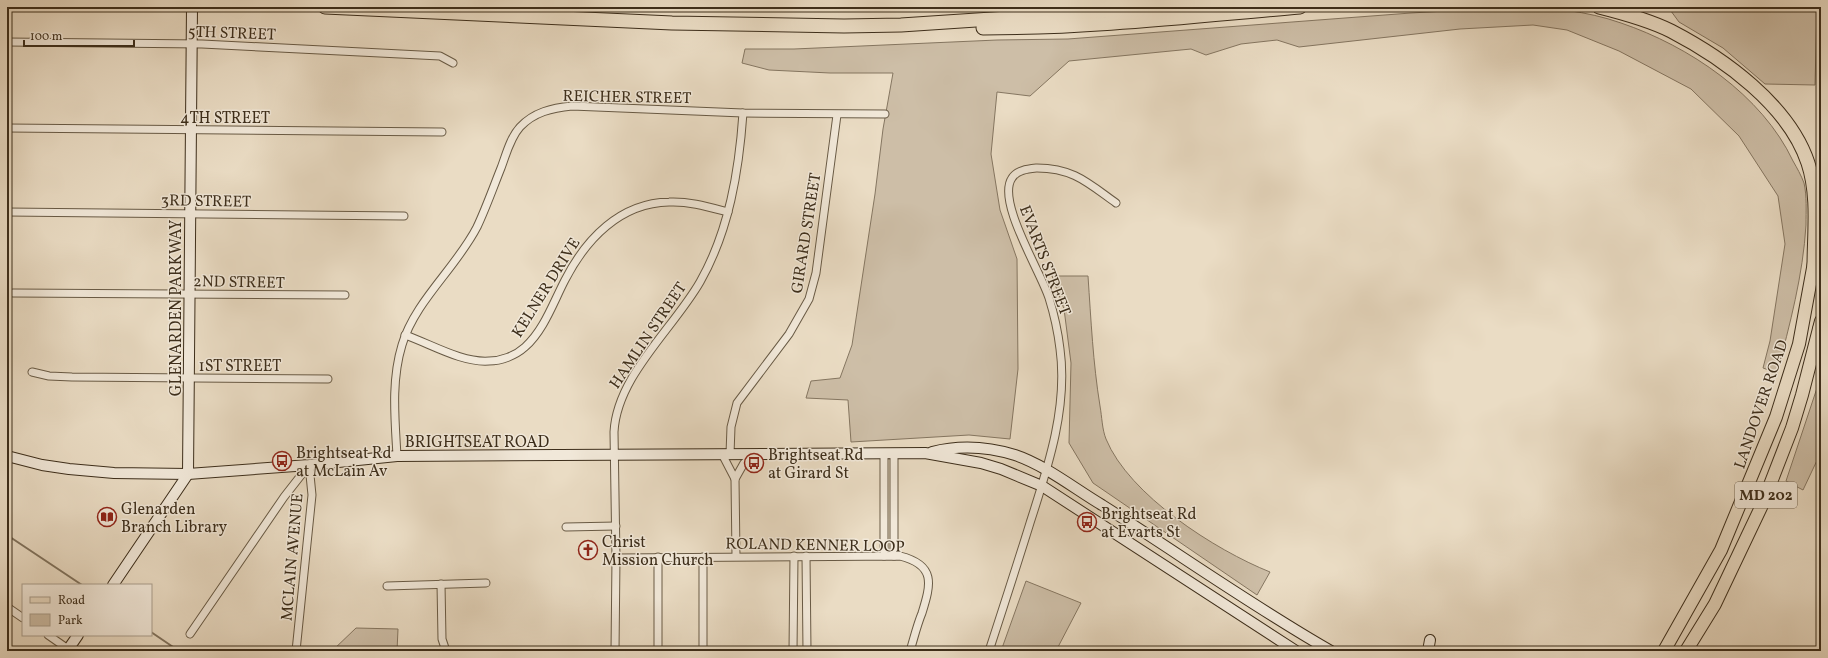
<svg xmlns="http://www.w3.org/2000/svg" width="1828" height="658" viewBox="0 0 1828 658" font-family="Vollkorn,serif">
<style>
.green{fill:#cdbea7;stroke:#857661}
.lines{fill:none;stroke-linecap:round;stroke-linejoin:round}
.stream{stroke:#81735e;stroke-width:2}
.street-casing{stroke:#685a45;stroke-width:9}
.secondary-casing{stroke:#3d2e1b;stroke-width:12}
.primary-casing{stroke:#3d2e1b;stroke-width:14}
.highway-casing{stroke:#3d2e1b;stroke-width:15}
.street{stroke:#f1e8d9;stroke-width:7}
.secondary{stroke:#f1e8d9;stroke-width:10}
.primary{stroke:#eadcc4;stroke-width:12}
.highway{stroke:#eadcc4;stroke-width:13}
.labels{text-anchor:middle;stroke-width:3;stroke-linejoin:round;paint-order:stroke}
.shield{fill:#f1e8d9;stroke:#736654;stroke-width:1}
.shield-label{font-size:15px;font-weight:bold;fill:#3d2e1b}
.street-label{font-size:16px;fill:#3d2e1b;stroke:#f1e8d9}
.poi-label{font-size:16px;fill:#3d2e1b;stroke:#f1e8d9;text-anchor:start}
</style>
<rect width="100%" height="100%" fill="#eadcc4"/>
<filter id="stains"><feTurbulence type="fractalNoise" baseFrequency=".005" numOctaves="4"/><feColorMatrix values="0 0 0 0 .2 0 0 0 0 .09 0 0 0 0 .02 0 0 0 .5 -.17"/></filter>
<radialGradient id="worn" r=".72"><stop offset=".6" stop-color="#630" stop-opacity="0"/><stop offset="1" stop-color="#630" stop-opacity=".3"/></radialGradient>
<g class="green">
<path d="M1514 7C1549 7 1587 11 1621 23 1689 46 1762 95 1793 161 1797 168 1801 175 1804 183 1807 196 1806 211 1806 225 1803 275 1790 324 1777 373L1763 368 1770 341 1785 244 1778 196 1739 136 1691 89 1619 51 1567 30 1533 25 1460 29 1299 47 1277 40 1241 44 1206 55 1191 49 1069 61 1030 96 997 92 991 154 1000 210 1017 259 1018 369 1010 439 969 435 851 442 848 400 806 398 811 381 840 378 852 345 875 194 883 129 893 73H830L769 70 742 63 745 49H794L997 40 1068 39 1411 13Z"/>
<polygon points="1668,7 1817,7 1815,85 1765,84 1723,48 1679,22"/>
<path d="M1052 276H1088C1091 320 1093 363 1100 406 1102 417 1102 429 1106 439 1129 495 1215 550 1270 572L1257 595 1093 483 1069 443 1071 363 1064 309Z"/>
<polygon points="1821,376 1821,452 1803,490 1786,481"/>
<polygon points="1026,581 1081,603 1058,647 1049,651 1001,651"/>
<polygon points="356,628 398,629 397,651 332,651"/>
</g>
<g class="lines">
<g class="stream">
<polyline points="7,535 82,585"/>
<polyline points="151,632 179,651"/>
</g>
<g class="street-casing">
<g id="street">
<polyline points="7,42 202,44 440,56 453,63"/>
<polyline points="7,128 442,132"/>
<polyline points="7,212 404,216"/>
<polyline points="13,293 345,295"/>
<path d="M405 335C431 344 462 363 489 361 501 361 515 356 525 347 544 330 553 303 565 280 586 239 620 203 669 202 689 201 709 207 728 212"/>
<polyline points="32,372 49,376 72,377 328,379"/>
<polyline points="884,453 884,556"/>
<polyline points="894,453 894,556"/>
<polyline points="722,454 735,479"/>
<polyline points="730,454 731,427 737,403 789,334 809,299 816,273 837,115"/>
<path d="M397 456C395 419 391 381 402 345 415 301 456 268 477 227 486 208 493 188 501 168 506 155 510 138 520 127 534 112 552 108 572 106L743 113 885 114"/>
<polyline points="566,527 616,526"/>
<polyline points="736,556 735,479 744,463 754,454"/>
<polyline points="806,556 807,651"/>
<polyline points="703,557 703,651"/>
<path d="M616 558 900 556C936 565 931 584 922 613 917 625 914 638 910 651"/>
<polyline points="441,584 442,639 446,651"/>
<polyline points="387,586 486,583"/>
<polyline points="7,607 23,618"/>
<polyline points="190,634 284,497 309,465"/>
<polyline points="48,635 71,651"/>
<polyline points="296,651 312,495 309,465"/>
<path d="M615 651 616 558 614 432C617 376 673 329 700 282 729 231 739 171 743 113"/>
<polyline points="658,651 658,557"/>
<polyline points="793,651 794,556"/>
<path d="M989 651C1003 608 1017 565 1030 523 1048 467 1068 407 1060 349 1058 332 1054 314 1049 298 1041 272 996 201 1012 178 1017 170 1028 169 1037 168 1073 168 1088 183 1116 203"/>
</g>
</g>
<g class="secondary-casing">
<g id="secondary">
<path d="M932 452C959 445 989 447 1015 455 1045 465 1075 489 1102 505 1178 553 1252 606 1331 651"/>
<polyline points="7,456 42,465 69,469 114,473 188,474 309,465 397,456 925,453 981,463 1001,469 1042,486 1296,651"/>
<polyline points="113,585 188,474 192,7"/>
<polyline points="67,651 78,635"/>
<polyline points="1428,651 1430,640"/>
</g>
</g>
<g class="primary-casing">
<g id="primary">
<polyline points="1664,651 1721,550 1776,417 1799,344 1815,257"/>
<polyline points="1686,651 1715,604 1763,503 1792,428 1802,395 1821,321"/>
</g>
</g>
<g class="highway-casing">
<g id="highway">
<polyline points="325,7 672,23 844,26 901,25 1171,7"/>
<path d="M1599 7C1623 13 1649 20 1671 31 1723 58 1789 105 1808 163 1819 196 1814 233 1814 266"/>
<path d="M983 28C1089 28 1195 16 1300 7"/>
<polyline points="1820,328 1821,325"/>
</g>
</g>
<use href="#street" class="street"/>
<use href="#secondary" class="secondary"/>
<use href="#primary" class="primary"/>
<use href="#highway" class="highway"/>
</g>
<defs>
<g id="bus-ring" transform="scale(1)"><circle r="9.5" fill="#f1e8d9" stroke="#8f2418" stroke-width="1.5"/><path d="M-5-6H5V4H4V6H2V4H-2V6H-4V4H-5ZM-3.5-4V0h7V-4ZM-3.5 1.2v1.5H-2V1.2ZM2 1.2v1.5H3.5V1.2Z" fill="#8f2418"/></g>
<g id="library-ring" transform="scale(1)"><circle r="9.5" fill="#f1e8d9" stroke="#8f2418" stroke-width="1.5"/><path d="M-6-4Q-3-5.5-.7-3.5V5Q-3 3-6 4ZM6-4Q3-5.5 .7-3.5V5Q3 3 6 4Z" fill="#8f2418"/></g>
<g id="church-ring" transform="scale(1)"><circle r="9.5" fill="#f1e8d9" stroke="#8f2418" stroke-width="1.5"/><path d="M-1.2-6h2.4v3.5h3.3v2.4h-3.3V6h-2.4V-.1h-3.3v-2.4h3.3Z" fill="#8f2418"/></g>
</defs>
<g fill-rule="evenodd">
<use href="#bus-ring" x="282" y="461"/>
<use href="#bus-ring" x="754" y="463"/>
<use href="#library-ring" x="107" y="517"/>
<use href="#bus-ring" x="1087" y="522"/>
<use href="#church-ring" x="588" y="550"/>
</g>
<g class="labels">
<rect class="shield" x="1735" y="482" width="62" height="26" rx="3"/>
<g class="shield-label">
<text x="1766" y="500">MD 202</text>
</g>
<g class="street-label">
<text transform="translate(232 32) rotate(2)" y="6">5TH STREET</text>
<text transform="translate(627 96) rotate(1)" y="6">REICHER STREET</text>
<text x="225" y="123">4TH STREET</text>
<text transform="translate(206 200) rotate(1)" y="6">3RD STREET</text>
<text transform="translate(805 233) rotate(-81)" y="6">GIRARD STREET</text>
<text transform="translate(1046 260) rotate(69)" y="6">EVARTS STREET</text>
<text transform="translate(239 281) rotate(1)" y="6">2ND STREET</text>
<text transform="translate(545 287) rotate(-58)" y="6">KELNER DRIVE</text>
<text transform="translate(175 308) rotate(-90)" y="6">GLENARDEN PARKWAY</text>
<text transform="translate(647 335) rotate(-56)" y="6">HAMLIN STREET</text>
<text x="240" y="371">1ST STREET</text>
<text transform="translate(1760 404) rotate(-71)" y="6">LANDOVER ROAD</text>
<text x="477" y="447">BRIGHTSEAT ROAD</text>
<text transform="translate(815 544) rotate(1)" y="6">ROLAND KENNER LOOP</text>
<text transform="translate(291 557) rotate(-85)" y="6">MCLAIN AVENUE</text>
</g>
<g class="poi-label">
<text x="296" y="458">Brightseat Rd<tspan x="296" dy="18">at McLain Av</tspan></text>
<text x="768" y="460">Brightseat Rd<tspan x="768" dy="18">at Girard St</tspan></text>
<text x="121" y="514">Glenarden<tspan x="121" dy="18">Branch Library</tspan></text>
<text x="1101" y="519">Brightseat Rd<tspan x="1101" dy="18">at Evarts St</tspan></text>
<text x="602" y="547">Christ<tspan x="602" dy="18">Mission Church</tspan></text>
</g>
</g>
<rect width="1828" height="658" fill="none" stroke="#eadcc4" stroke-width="24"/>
<rect x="8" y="8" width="1812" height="642" fill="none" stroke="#3d2e1b" stroke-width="2"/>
<rect x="12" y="12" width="1804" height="634" fill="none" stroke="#3d2e1b"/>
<rect x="22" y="584" width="130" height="52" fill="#f1e8d9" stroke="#a99e8d"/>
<rect x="30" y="597" width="20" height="6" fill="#eadcc4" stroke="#a99e8d"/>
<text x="58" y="604" font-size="12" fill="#3d2e1b">Road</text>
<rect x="30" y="614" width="20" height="12" fill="#cdbea7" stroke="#a99e8d"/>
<text x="58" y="624" font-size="12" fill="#3d2e1b">Park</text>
<path d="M24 40v6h110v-6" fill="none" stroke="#3d2e1b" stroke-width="2"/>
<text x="30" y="40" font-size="12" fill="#3d2e1b" stroke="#f1e8d9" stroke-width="3" paint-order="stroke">100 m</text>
<rect width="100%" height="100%" filter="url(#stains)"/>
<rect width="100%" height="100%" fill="url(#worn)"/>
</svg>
